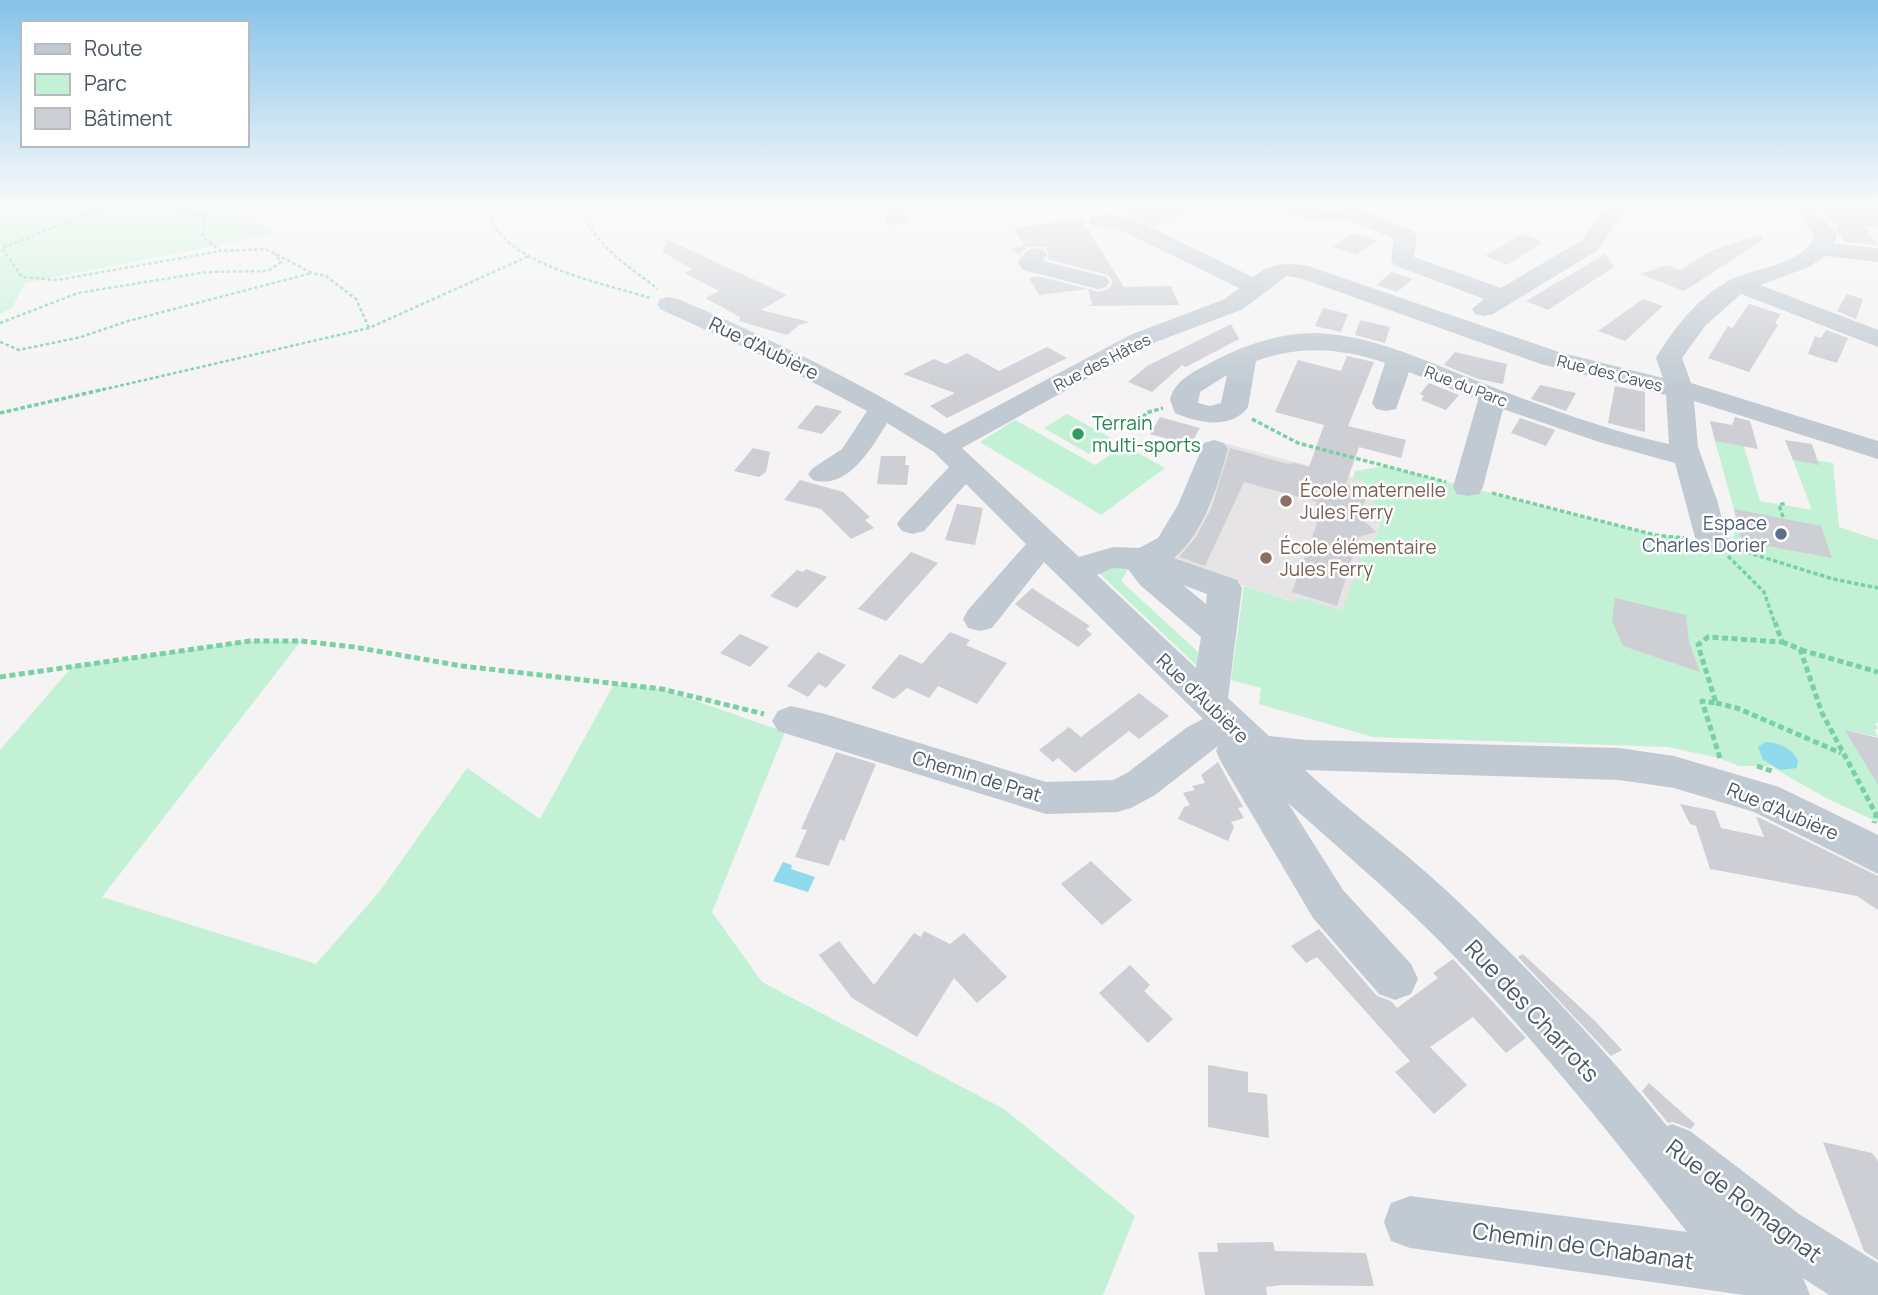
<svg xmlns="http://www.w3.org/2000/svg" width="1878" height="1295" viewBox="0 0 1878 1295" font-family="Manrope,sans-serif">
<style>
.education{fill:#e6e4e5}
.green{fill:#c3f1d5}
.water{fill:#90daee}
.building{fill:#cdcfd5}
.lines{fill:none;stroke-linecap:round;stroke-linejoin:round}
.path-far2{stroke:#7ad0a6;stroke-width:2.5;stroke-dasharray:3.5 2.5;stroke-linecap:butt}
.path-far1{stroke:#7ad0a6;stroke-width:3.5;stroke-dasharray:4.5 2.5;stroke-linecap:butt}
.path{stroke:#7ad0a6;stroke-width:5;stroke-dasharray:6 3.5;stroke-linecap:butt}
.minor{fill:#c1cad2;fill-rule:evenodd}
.leisure-dot{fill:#2e9e5b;stroke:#fff;stroke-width:2.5}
.education-dot{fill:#8d6e63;stroke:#fff;stroke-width:2.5}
.service-dot{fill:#5c6f8a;stroke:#fff;stroke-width:2.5}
.labels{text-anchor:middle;stroke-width:5;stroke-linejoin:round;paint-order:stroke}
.far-street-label{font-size:16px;fill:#4a5661;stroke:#fff}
.street-label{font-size:19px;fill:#4a5661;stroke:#fff}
.leisure-label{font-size:19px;fill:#27864d;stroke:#fff;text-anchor:start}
.education-label{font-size:19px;fill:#785e54;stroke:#fff;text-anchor:start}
.service-label{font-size:19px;fill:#4e5e75;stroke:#fff;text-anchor:end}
.near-street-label{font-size:23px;fill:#4a5661;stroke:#fff}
</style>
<rect width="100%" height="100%" fill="#f5f3f3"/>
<polygon class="education" points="1225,443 1362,480 1375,496 1382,514 1375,540 1367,542 1342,611 1300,598 1293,601 1168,562"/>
<g class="green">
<polygon points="0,206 241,206 274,234 25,283 12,308 0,314"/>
<polygon points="1067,414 1113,439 1089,454 1044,428"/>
<polygon points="1015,420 1095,465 1124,445 1165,468 1101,515 980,442"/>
<polygon points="1715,441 1744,446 1760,501 1812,510 1793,460 1814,464 1814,460 1833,463 1839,527 1878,540 1878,723 1875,723 1878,729 1874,730 1878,737 1850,731 1878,785 1878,822 1828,799 1770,766 1739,766 1719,758 1668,747 1373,737 1259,704 1261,688 1231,680 1244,586 1292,601 1300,598 1342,610 1367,541 1375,540 1382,515 1372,511 1375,496 1362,480 1353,478 1355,471 1385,466 1655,535 1712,541 1733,537 1738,524"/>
<polygon points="1110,566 1130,566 1121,581 1198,652 1197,666 1098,572"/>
<polygon points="250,641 301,641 102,897 316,964 380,891 467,768 540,819 614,684 662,689 785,732 712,912 762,982 1004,1109 1135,1216 1103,1295 0,1295 0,750 73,666"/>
</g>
<g class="water">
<path d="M1765 742C1778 742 1791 748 1798 760L1797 768 1781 770 1763 760 1758 747Z"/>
<polygon points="783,862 792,865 791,869 815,877 808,892 773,881"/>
</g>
<g class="building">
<polygon points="904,206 908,224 887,225 883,207"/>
<polygon points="1110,206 1198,206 1155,226"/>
<polygon points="1847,207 1878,208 1878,227 1864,226 1878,245 1845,242 1836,230 1837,224 1831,223 1824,215 1824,209"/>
<polygon points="1081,219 1124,287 1171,286 1179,305 1087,306 1092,304 1088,289 1099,292 1108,289 1113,282 1108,275 1047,259 1049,254 1045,247 1027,247 1019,256 1011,248 1024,245 1014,228"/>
<polygon points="1353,233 1377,241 1356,255 1333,247"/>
<polygon points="1522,234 1543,242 1507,265 1485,256"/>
<polygon points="1761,234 1763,240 1684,291 1640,274 1667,265 1680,270 1713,250"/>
<polygon points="668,240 787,295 761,310 810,322 799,325 787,335 739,321 740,317 705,298 719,291 685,273 692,269 662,252"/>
<polygon points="1605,254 1614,267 1548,310 1526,301"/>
<polygon points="1392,272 1413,279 1397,292 1376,285"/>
<polygon points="1038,276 1088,289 1039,295 1029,278"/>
<polygon points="1847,294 1863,299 1856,319 1837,311"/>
<polygon points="1643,299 1663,306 1625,341 1598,331"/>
<polygon points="1749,304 1781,314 1775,323 1778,325 1749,372 1708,358 1728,326 1732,328"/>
<polygon points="1323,308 1348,314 1341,332 1315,326"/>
<polygon points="1360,320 1390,327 1385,343 1355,335"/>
<polygon points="1231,324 1239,339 1186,367 1182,365 1152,392 1128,382 1147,366"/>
<polygon points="1826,330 1848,338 1837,363 1808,354 1815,336 1821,338"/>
<polygon points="1047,347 1067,358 947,418 930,406 955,393 903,374 934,359 946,364 967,353 999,371"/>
<polygon points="1455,352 1507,364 1503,384 1478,379 1444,365"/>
<polygon points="1347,356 1374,362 1348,426 1406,440 1401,458 1359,447 1346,484 1369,490 1361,512 1363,520 1376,532 1359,537 1337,606 1292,592 1317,524 1311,517 1317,502 1244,482 1205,566 1179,557 1196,537 1211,509 1230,448 1288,464 1295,463 1309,467 1324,425 1275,412 1298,360 1341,371"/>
<polygon points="1429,383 1459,395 1446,410 1421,400 1424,396 1420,394"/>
<polygon points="1540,385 1576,393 1566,411 1531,399"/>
<polygon points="1615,386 1645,392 1645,432 1608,423"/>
<polygon points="816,405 842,411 822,434 797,428"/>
<polygon points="1160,417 1200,428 1190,445 1150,434"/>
<polygon points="1735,417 1750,421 1758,449 1715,441 1710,421 1732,425"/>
<polygon points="1520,418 1555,430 1546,446 1511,433"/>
<polygon points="1785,440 1812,444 1819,465 1793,460"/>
<polygon points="753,448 770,452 766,472 759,477 734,471"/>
<polygon points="881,456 906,456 905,465 909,465 907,485 877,484"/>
<polygon points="800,480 843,492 870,517 865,520 874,528 851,539 821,509 784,500"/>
<polygon points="957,504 983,508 975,545 945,540"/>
<polygon points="1734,509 1821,526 1832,558 1741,541"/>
<polygon points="911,552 938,563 886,621 858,609"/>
<polygon points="806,569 827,577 797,608 770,596 797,570 803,572"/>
<polygon points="1032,588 1090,626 1086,629 1092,634 1078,647 1020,608 1015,604"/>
<polygon points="1615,598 1686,615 1689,642 1700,672 1623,646 1612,620"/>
<polygon points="950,632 970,640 966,645 1007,663 977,704 938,686 929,698 907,688 894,699 871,688 900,654 922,664"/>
<polygon points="740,634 769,647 750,667 720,653"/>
<polygon points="818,652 846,665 826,688 819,684 808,697 787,686"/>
<polygon points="1139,693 1169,716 1139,739 1129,731 1075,773 1058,758 1053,762 1039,750 1069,727 1081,737"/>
<polygon points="1845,730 1878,738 1878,785"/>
<polygon points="836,752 876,764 844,841 840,839 829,866 795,857 807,830 801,829"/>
<polygon points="1218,762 1243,807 1238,808 1244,818 1231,822 1234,827 1228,841 1178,819 1184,807 1190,805 1183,793 1195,790 1192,786 1205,783 1201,775"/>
<polygon points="1680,804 1715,811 1721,828 1764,837 1756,817 1760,818 1878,876 1878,910 1857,896 1710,869 1696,826 1690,824"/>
<polygon points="1091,861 1132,900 1102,925 1061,884"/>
<polygon points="1319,929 1377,996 1391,1001 1397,1008 1438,978 1433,973 1453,959 1526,1038 1506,1053 1473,1017 1430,1047 1467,1085 1434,1114 1395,1072 1410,1061 1317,957 1306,963 1291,946"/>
<polygon points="924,931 950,944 964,933 1007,977 977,1003 954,978 917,1037 852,998 819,955 839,941 874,985 914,933 921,937"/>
<polygon points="1523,954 1595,1021 1622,1050 1611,1056 1518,957"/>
<polygon points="1130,965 1150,985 1144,991 1173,1019 1148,1043 1099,993"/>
<polygon points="1208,1065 1248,1072 1248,1092 1267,1094 1269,1138 1208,1127"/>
<polygon points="1649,1083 1695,1124 1691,1129 1673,1122 1668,1123 1642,1091"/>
<polygon points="1823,1142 1872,1153 1878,1161 1878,1260 1864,1251"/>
<polygon points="1273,1242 1275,1251 1366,1253 1374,1286 1282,1285 1266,1287 1267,1295 1205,1295 1198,1252 1218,1252 1217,1243"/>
</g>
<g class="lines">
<g class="path-far2">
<polyline points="107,206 2,248 22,277 57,280 221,251"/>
<polyline points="168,206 203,215 203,237 221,251 266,249 312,273 326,276 356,299 369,328"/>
<path d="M487 206C490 214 492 224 498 231 527 269 606 284 650 298"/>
<path d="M581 206C592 244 628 266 658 289"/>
<polyline points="0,323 78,293 207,272 268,271 281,262 273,252"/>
<polyline points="0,342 19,350 81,337 128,321 312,273"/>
<polyline points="97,391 369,328 529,256"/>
</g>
<g class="path-far1">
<polyline points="0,413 105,389"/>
<polyline points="1252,419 1298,443 1446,482"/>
<polyline points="1135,429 1146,413 1163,408"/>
<polyline points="1492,493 1655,535 1684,538"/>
<polyline points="1783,517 1779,505 1786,503"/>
<polyline points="1733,548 1833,579 1878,588"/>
<polyline points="1728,556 1764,592 1775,624"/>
</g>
<g class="path">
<polyline points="1782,642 1800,649 1822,713 1876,814 1874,823"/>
<polyline points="1801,650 1878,672"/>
<polyline points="0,677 250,641 301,641 354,647 462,666 662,689 764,714"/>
<polyline points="1716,703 1737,708 1841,753"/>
<polyline points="1720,758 1702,701 1716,703 1698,645 1708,637 1782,642 1775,622"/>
<polyline points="1757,766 1775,772"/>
</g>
<g class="minor">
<polygon points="1273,206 1338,209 1351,206 1414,231 1417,236 1414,257 1501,288 1582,240 1605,206 1627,206 1598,250 1493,314 1484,316 1475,314 1472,309 1484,299 1394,265 1391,260 1394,239 1348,219 1320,221 1276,211"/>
<path d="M1791 206H1813L1837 235 1834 244 1878 248V262L1825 256 1809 267 1760 285 1878 330V347L1741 294 1705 326 1682 358 1691 383 1878 441V459L1694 401 1698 447 1717 500 1728 541 1723 548 1712 551 1701 548 1696 541 1675 463 1599 442 1503 409 1483 487 1479 494 1468 496 1457 494 1453 487 1478 400 1409 372 1396 409 1386 411 1376 409 1372 403 1385 363C1341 348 1300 345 1256 361L1248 407C1232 430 1197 423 1175 413L1170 400C1174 380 1195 371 1212 362 1242 346 1279 333 1314 333 1369 334 1421 359 1472 379 1536 404 1602 429 1669 444L1666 395 1541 364 1303 279 1287 276 1243 309 1148 345 962 448 1079 557 1113 547 1139 548 1158 538 1178 505 1204 443 1214 440 1224 443 1228 449C1218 485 1204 533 1174 558L1237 580 1242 588 1228 698 1269 736 1306 740 1619 748 1674 756 1779 787 1878 835V874L1754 812 1674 788 1619 780 1305 770C1351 813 1402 849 1448 892 1525 965 1600 1043 1667 1126L1672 1124 1690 1131 1799 1214 1878 1263V1295H1829L1803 1278 1810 1295H1744L1410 1248 1391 1241 1384 1222 1391 1203 1410 1196 1687 1232C1602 1123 1515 1014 1415 917 1374 878 1331 841 1288 803L1343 890 1411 964 1418 979 1411 994 1395 1000 1379 994 1313 918 1221 762 1216 751 1218 746 1155 795 1131 808 1117 812 1046 814 778 731 772 721 778 711 791 706 825 714 1046 782 1113 780 1127 773 1186 728 1203 719 1044 562 992 628 980 631 968 628 963 619 968 610 1026 544 966 484 924 531 913 534 902 531 897 524 902 517 949 467 934 452 887 423C871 449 848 490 813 480L808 474 813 468 842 449 867 411 765 357 660 309 657 304 660 299 669 297 678 299C770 338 859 382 945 434L1130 335 1225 299 1239 288 1118 229 1092 226 1089 221 1092 216C1107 213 1120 214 1134 219L1253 277C1271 263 1286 262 1308 266L1559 352 1663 378 1656 358C1674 328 1699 296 1730 280 1757 266 1802 267 1815 235ZM1227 375 1221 403 1210 406 1198 403 1200 392ZM1113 568 1128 569 1140 585 1201 637 1196 668 1097 575ZM1183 585 1207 594 1206 604Z"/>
<polygon points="1036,248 1044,250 1047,255 1043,261 1106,277 1110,282 1106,287 1098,289 1023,270 1017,262 1028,250"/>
</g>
</g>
<linearGradient id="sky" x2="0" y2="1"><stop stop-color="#85c3ea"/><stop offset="0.53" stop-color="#fafafa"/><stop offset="1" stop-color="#fafafa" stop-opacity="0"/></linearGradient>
<rect width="1878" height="387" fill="url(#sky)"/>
<circle class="leisure-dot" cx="1078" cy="434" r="7"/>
<g class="education-dot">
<circle cx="1286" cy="501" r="7"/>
<circle cx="1266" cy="558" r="7"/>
</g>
<circle class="service-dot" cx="1781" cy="534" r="7"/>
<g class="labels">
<g class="far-street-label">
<text transform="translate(1102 362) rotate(-27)" y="6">Rue des Hâtes</text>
<text transform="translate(1610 373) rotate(14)" y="6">Rue des Caves</text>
<text transform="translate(1466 386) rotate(21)" y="6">Rue du Parc</text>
</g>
<g class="street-label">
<text transform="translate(764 348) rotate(26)" y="7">Rue d'Aubière</text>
<text transform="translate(1203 698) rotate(44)" y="7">Rue d'Aubière</text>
<text transform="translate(977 776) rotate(17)" y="7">Chemin de Prat</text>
<text transform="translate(1783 811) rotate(23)" y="7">Rue d'Aubière</text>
</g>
<g class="leisure-label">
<text x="1092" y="430">Terrain<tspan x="1092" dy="22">multi-sports</tspan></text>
</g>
<g class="education-label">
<text x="1300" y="497">École maternelle<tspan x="1300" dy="22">Jules Ferry</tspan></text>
<text x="1280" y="554">École élémentaire<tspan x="1280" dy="22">Jules Ferry</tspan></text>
</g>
<g class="service-label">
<text x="1767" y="530">Espace<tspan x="1767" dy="22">Charles Dorier</tspan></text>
</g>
<g class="near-street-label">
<text transform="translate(1532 1011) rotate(47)" y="8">Rue des Charrots</text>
<text transform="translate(1744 1201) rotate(37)" y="8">Rue de Romagnat</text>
<text transform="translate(1583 1246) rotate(8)" y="8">Chemin de Chabanat</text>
</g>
</g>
<rect x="21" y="21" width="228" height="126" fill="#ffffff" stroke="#b7bbc0" stroke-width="2"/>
<rect x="35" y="44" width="35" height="10" fill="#c1cad2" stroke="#b7bbc0" stroke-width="2"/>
<text x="84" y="56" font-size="21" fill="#4a5661">Route</text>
<rect x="35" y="74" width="35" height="21" fill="#c3f1d5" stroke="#b7bbc0" stroke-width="2"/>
<text x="84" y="91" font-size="21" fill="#4a5661">Parc</text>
<rect x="35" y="108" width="35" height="21" fill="#cdcfd5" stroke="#b7bbc0" stroke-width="2"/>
<text x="84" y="126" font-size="21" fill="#4a5661">Bâtiment</text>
</svg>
